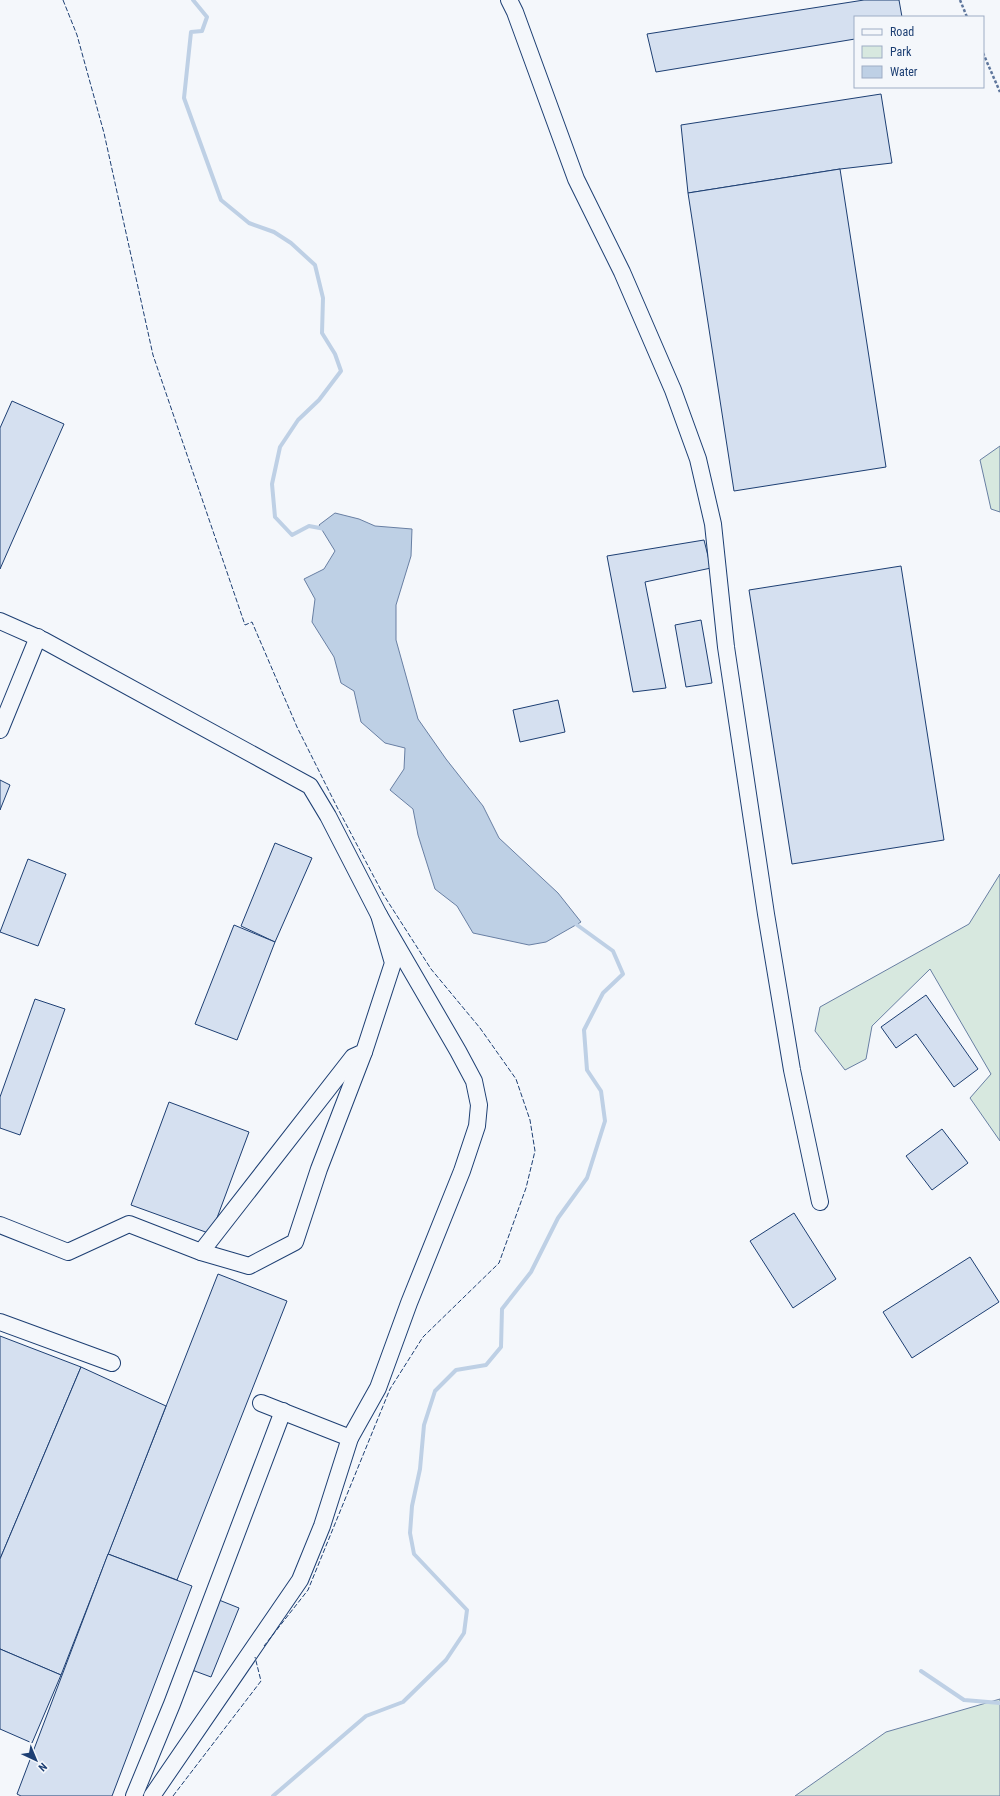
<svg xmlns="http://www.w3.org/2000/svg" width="1000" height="1796" viewBox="0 0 1000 1796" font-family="'Roboto Condensed',sans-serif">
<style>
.green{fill:#d7e8df;stroke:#687fa3}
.water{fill:#bed0e5;stroke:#687fa3}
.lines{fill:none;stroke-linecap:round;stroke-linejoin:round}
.stream{stroke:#bed0e5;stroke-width:4}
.building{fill:#d5e0f0;stroke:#1d3f73}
.minor-casing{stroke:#1d3f73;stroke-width:18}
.path{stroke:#5e769c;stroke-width:2.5;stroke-dasharray:3 2;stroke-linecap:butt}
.minor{stroke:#f4f7fb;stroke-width:16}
.fence{stroke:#1d3f73;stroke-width:1;stroke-dasharray:5 2;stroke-linecap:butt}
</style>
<rect width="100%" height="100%" fill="#f4f7fb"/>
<g class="green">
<polygon points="1000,446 1000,512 991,509 980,460"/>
<polygon points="1000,874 1000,1141 970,1098 991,1074 930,969 872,1026 866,1059 845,1070 815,1031 820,1007 969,924"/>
<polygon points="1000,1699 1000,1796 795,1796 886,1732"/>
</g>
<polygon class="water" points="335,513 359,519 375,526 412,529 411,556 396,605 396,640 418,719 446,759 483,806 499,838 558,893 581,922 546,942 529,945 473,933 457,906 435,889 418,835 413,809 390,790 404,769 405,748 385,743 361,722 354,691 341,683 334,657 312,622 315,599 304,579 324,569 335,551 319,525"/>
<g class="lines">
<g class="stream">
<polyline points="193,0 207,17 202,31 191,32 184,98 221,200 249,223 274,232 291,243 315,265 323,298 322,333 335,354 341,371 319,400 298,420 280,447 272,484 275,517 292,535 309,526 325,529"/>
<polyline points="921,1671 964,1700 1000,1703"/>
<polyline points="273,1796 366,1716 403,1702 446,1660 464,1633 467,1610 414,1554 410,1533 412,1506 420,1469 424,1425 435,1391 456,1370 486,1365 501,1347 502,1309 531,1272 558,1218 587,1178 605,1121 601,1091 587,1070 584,1030 603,993 623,974 613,951 573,922"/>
</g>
</g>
<g class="building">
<polygon points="864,0 899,0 902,17 855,17 855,39 656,72 647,34"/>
<polygon points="881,94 892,163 840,169 688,193 681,125"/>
<polygon points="840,169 886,467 734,491 688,193"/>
<polygon points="12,401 64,424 0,569 0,428"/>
<polygon points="704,540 711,568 645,582 666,688 633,692 607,556"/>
<polygon points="901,566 944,840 792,864 749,590"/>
<polygon points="701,620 712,683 686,687 675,625"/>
<polygon points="558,700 565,732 520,742 513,710"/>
<polygon points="0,780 10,785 0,810"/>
<polygon points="275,843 312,858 275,942 241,926"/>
<polygon points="28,859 66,874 38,946 0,932"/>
<polygon points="234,925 275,942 237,1040 195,1024"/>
<polygon points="926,995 978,1069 954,1087 916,1034 896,1048 881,1027"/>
<polygon points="35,999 65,1009 20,1135 0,1128 0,1097"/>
<polygon points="169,1102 249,1132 211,1234 131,1205"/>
<polygon points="942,1129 968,1163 932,1190 906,1156"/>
<polygon points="794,1213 836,1279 793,1308 750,1241"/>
<polygon points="970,1257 999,1302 912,1358 883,1312"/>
<polygon points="218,1274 287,1301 177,1580 108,1554"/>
<polygon points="0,1336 81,1367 0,1559"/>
<polygon points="81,1367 166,1406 61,1675 0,1649 0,1559"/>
<polygon points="108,1554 192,1586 112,1796 21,1796 17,1794"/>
<polygon points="219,1600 239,1608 211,1677 192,1670"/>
<polygon points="0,1649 61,1675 32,1743 0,1729"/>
</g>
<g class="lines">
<g class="minor-casing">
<g id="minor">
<polyline points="509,0 515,12 576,179 622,272 673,390 698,459 713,524 726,647 766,914 792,1070 820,1202"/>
<polyline points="0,621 43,640 310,786 328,816 379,915 393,963 364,1052 353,1057 201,1252"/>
<polyline points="0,730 38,637"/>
<polyline points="0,1225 68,1252 129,1224 201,1252 249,1266 295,1242 319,1169 364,1052"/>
<polyline points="0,1322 112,1363"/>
<polyline points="261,1403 350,1438"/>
<polyline points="134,1796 172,1704 283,1411"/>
<polyline points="152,1796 300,1580 322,1526 350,1438 378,1388 409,1303 462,1171 477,1126 479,1105 474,1081 458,1051 379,915"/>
</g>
</g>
<g class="path">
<polyline points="960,0 967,17"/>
<polyline points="983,53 1000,92"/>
</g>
<use href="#minor" class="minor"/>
<g class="fence">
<polyline points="63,0 77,35 104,133 153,355 245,625 252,622 297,727 337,807 383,894 431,969 480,1028 516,1079 530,1120 535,1151 526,1188 499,1263 423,1337 390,1389 308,1590 264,1646"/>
<polyline points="173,1796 261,1681 255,1657"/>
</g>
</g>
<rect x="854" y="16" width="130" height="72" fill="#f4f7fb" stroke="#9eadc5"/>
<rect x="862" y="29" width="20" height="6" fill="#f4f7fb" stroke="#9eadc5"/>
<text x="890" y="36" font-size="12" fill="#1d3f73">Road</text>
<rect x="862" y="46" width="20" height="12" fill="#d7e8df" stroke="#9eadc5"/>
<text x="890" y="56" font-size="12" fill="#1d3f73">Park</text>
<rect x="862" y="66" width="20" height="12" fill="#bed0e5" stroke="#9eadc5"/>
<text x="890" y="76" font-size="12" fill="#1d3f73">Water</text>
<g transform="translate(36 1760) rotate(136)" stroke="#f4f7fb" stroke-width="3" paint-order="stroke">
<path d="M0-3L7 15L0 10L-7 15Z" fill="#1d3f73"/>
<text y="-6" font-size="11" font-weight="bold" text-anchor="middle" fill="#1d3f73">N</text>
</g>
</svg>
